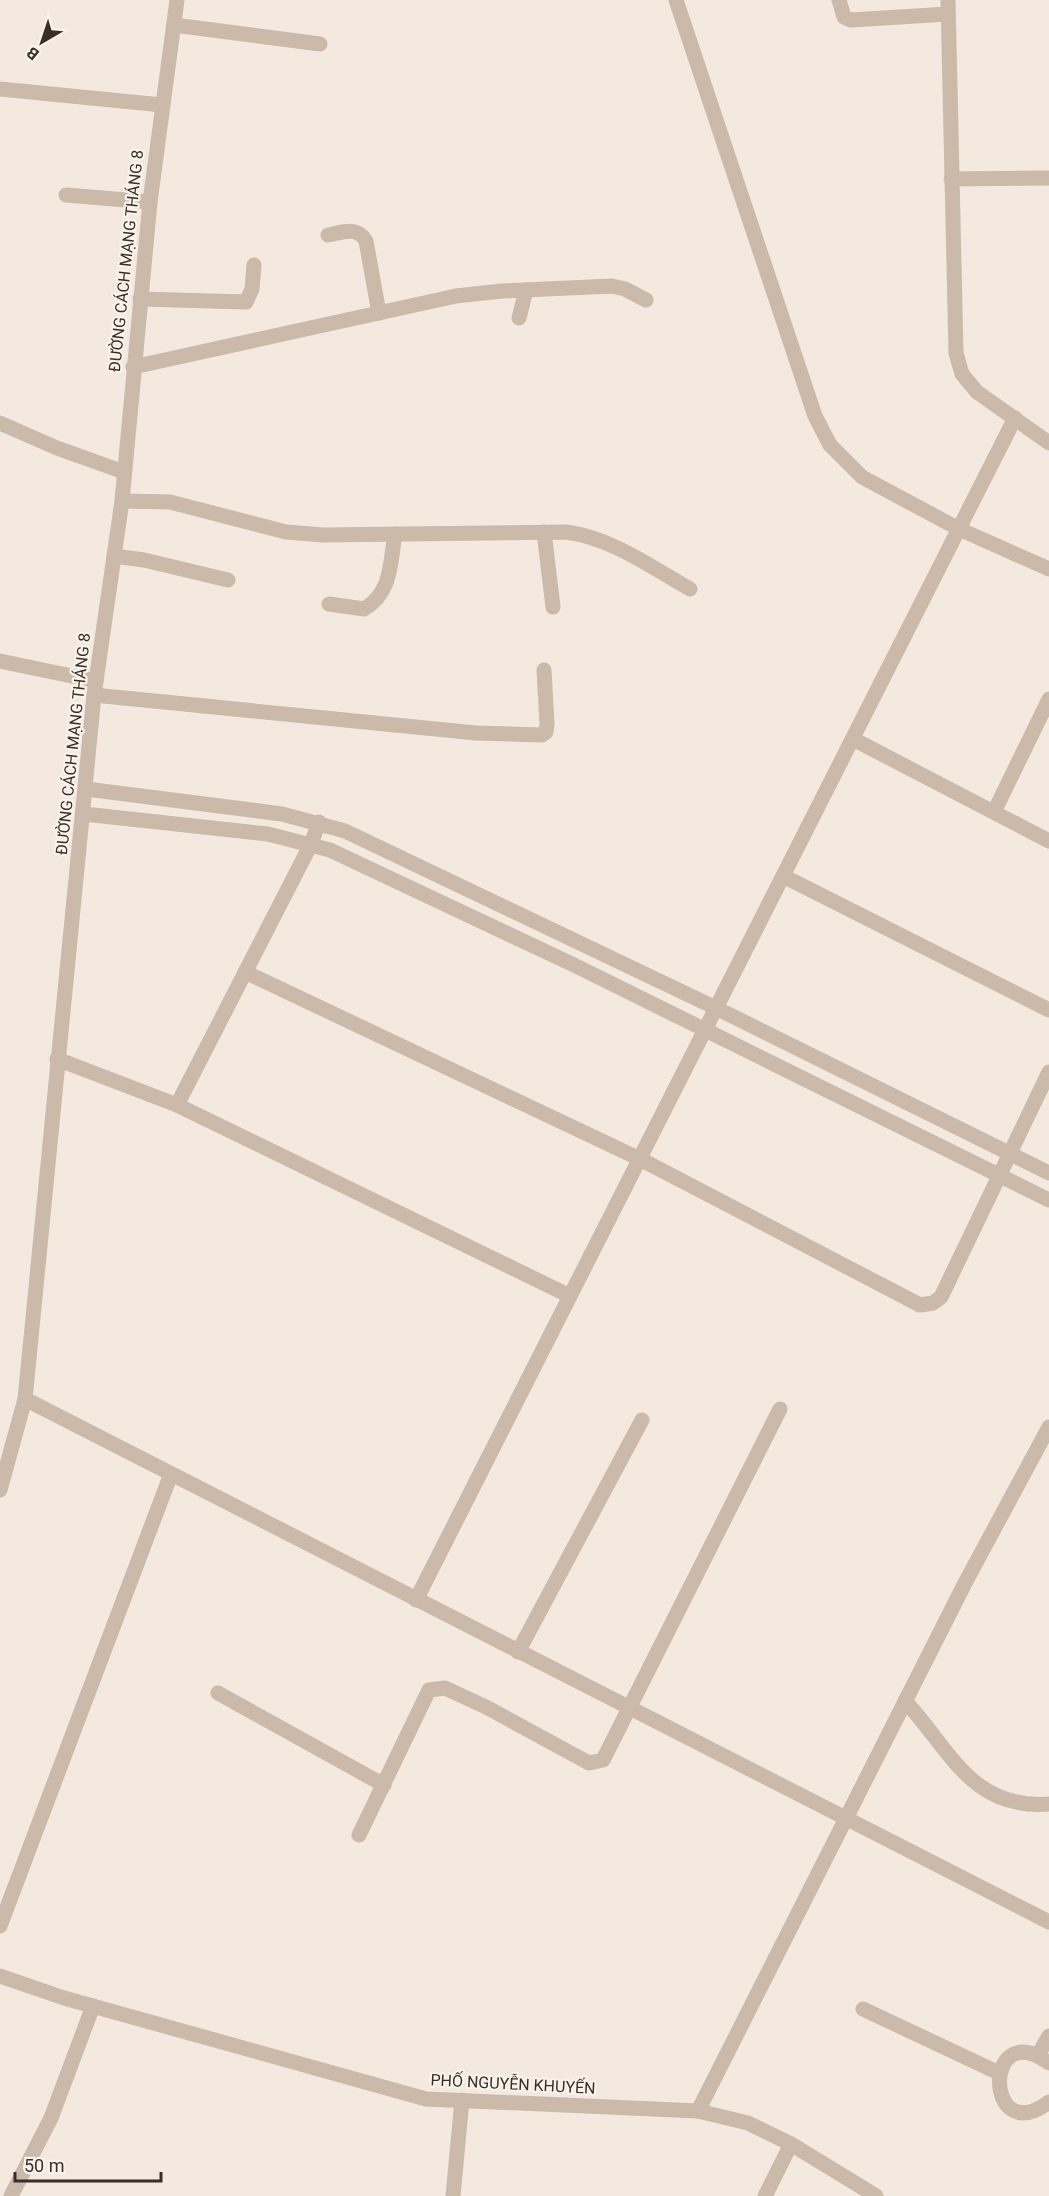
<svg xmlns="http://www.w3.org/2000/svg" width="1049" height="2196" viewBox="0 0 1049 2196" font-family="Roboto,sans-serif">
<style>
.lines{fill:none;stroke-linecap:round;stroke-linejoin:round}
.minor{stroke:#cbb9a9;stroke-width:15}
.labels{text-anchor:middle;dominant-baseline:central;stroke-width:4.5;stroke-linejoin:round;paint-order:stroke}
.street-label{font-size:16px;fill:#392e29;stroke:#faf3eb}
</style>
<rect width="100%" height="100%" fill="#f3e9de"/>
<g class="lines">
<g class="minor">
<path d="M676,0L815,416L830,445L862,477L959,529L1049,569"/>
<path d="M839,0L844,17L851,20L948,14"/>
<path d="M948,0L956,353L962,374L977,392L1049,443"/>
<path d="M174,25L320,44"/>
<path d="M0,89L162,105"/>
<path d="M951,179L1049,178"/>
<path d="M66,195L150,202"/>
<path d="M328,235C344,232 357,226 366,241L379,313"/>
<path d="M140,299L246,302L252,289L254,265"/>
<path d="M519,318L526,290"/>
<path d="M133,367L456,296L502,291L612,286L625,289L646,300"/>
<path d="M0,423L57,448L124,472"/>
<path d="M122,501L170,502L286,532L323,535L566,532C612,538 651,567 690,589"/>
<path d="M544,532L553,607"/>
<path d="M114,556L144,560L228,580"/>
<path d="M329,604L364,609C392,593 390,563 395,534"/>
<path d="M0,661L96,681"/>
<path d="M94,695L476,733L542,735L546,732L547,724L544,670"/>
<path d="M853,739L1049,841"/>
<path d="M86,789L282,814L345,831L716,1008L1049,1173"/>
<path d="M994,812L1049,699"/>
<path d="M84,814L268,834L330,850L574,965L1049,1200"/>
<path d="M783,876L1049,1010"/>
<path d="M245,972L640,1159L920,1305L933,1303L941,1297L1049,1072"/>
<path d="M57,1059L177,1105L570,1296"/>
<path d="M177,1105L311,844L319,822"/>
<path d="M25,1399L1049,1922"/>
<path d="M0,1490L25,1399L94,695L122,501L150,202L177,0"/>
<path d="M416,1600L1015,418"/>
<path d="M518,1652L642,1420"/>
<path d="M218,1693L384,1785"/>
<path d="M905,1701C950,1749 971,1810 1049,1804"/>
<path d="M359,1835L429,1690L445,1688L486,1707L589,1763L603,1760L780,1409"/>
<path d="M0,1926L171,1474"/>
<path d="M0,1976L64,1998L426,2099L698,2111L748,2123L791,2144L876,2196"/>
<path d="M863,2009L999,2073"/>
<path d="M1038,2055L1049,2036"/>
<path d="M1049,2063C982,2014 984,2151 1049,2102"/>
<path d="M698,2111L965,1583L1049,1427"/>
<path d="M11,2196L51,2118L93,2006"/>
<path d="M453,2196L462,2100"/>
<path d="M765,2196L791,2144"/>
</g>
</g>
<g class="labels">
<g class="street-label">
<text transform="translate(126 261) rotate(-84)">ĐƯỜNG CÁCH MẠNG THÁNG 8</text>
<text transform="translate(73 744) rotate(-84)">ĐƯỜNG CÁCH MẠNG THÁNG 8</text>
<text transform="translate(513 2084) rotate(3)">PHỐ NGUYỄN KHUYẾN</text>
</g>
</g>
<g transform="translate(42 42) rotate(219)" stroke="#faf3eb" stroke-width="4.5" paint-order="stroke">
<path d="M0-4.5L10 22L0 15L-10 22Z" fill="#392e29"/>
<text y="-9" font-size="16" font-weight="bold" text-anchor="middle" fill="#392e29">B</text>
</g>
<path d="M15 2172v9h146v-9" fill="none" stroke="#392e29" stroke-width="3"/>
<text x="24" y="2172" font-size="18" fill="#392e29" stroke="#faf3eb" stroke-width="4.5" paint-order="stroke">50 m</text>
</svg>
